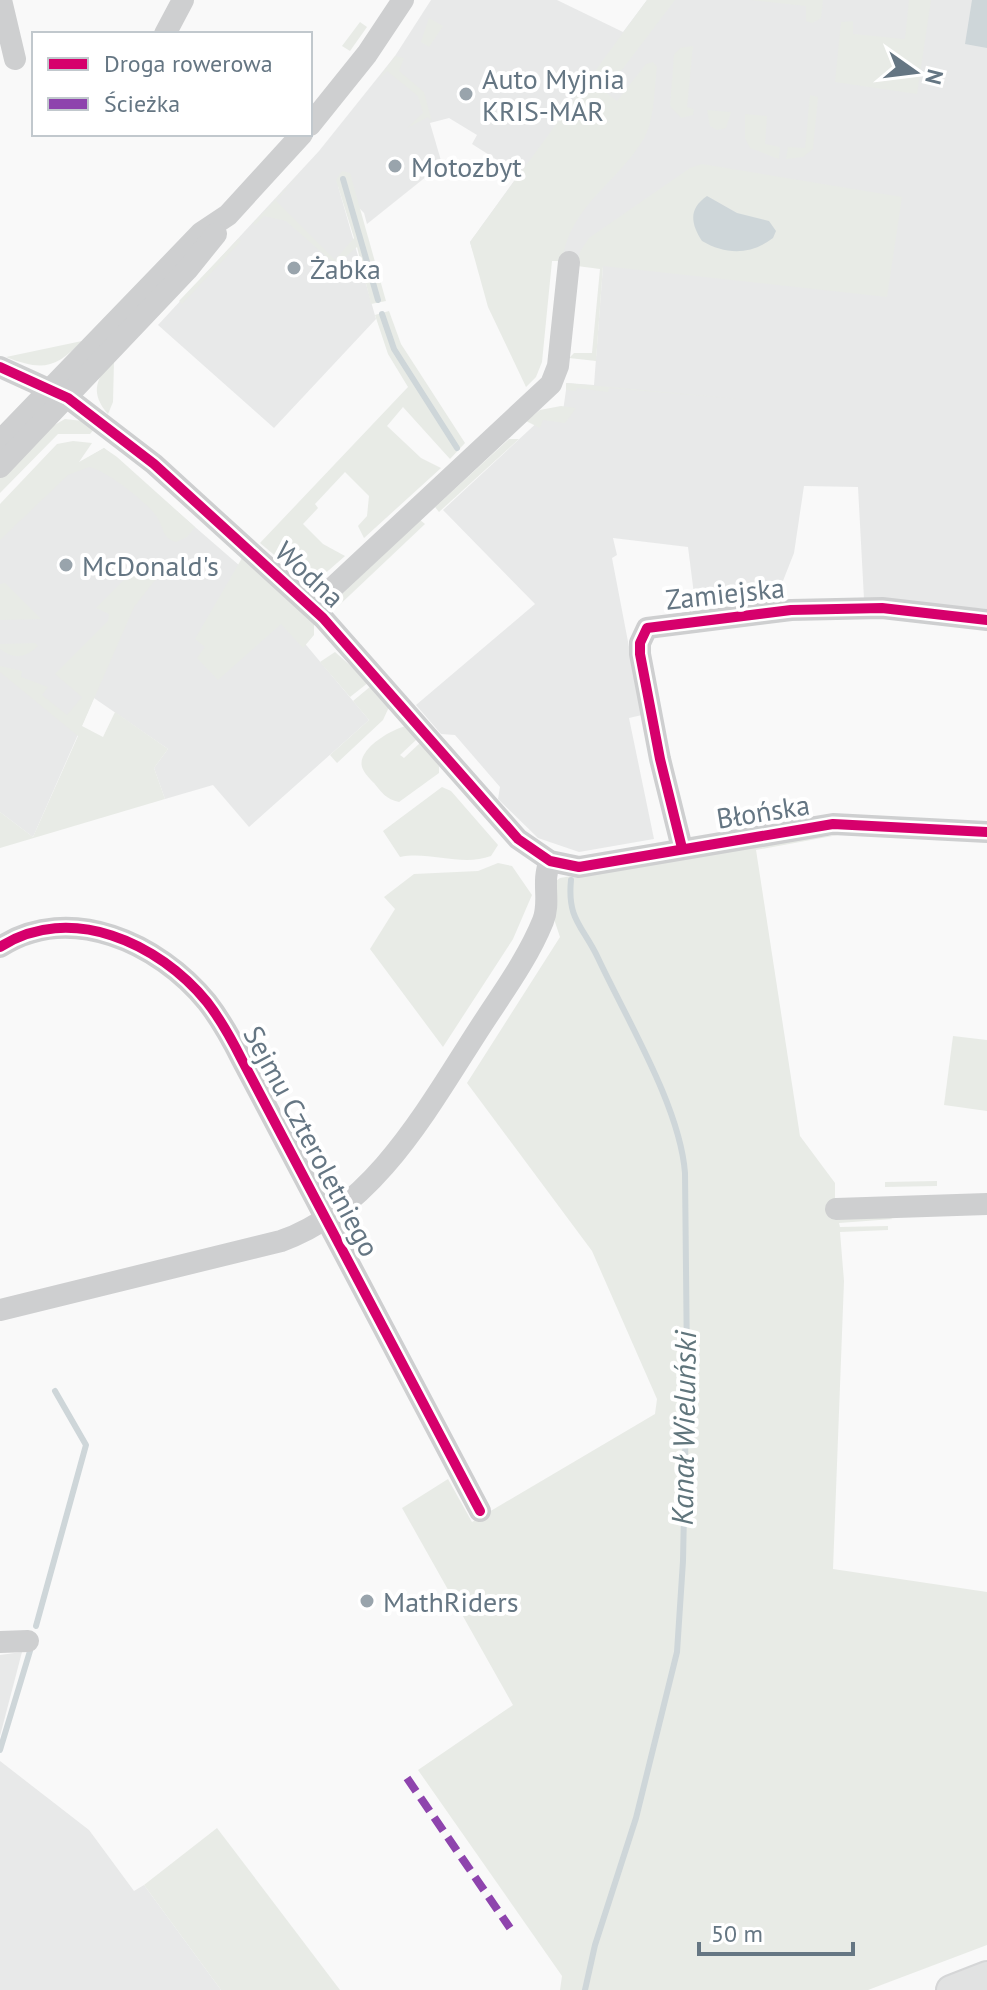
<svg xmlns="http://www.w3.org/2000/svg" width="987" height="1990" viewBox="0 0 987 1990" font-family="'PT Sans',sans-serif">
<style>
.built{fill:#e8e9e9}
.green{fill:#e8ebe6;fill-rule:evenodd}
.water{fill:#ced6d9}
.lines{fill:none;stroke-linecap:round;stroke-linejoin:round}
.stream{stroke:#ced6d9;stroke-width:6}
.major-casing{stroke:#d5d6d7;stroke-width:32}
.minor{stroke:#cecfd0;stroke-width:22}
.major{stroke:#e1e2e2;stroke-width:28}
.quiet{stroke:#8e44ad;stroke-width:8;stroke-dasharray:16 8;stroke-linecap:butt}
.cycleway-casing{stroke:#fff;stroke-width:15}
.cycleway{stroke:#d6006c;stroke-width:10}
.poi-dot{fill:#99a4ac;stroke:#fff;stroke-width:3}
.labels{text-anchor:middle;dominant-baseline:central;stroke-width:8;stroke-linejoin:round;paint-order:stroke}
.poi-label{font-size:28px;fill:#657683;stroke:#fff;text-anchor:start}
.street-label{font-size:28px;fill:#657683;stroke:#fff}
.water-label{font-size:30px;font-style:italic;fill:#60757c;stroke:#fff}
</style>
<rect width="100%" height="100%" fill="#f9f9f9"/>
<g class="built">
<path d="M431,0H557L623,32L647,0H987V609L864,599L858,487L804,486L794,553L777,596L751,597V604L696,610L688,547L613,538L617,555L612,558L642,715L629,718L654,839L579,852L538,838L498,799L500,787L455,735L441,734L416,705L535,604L443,510L542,418H562L567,383L594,385L603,266L473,252L470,242L519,174L472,144L477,135L449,118L430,123L442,164L367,224L364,213L338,186L376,319L274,428L158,325L319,151L395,56Z"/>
<path d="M104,448L240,566L369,720L249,827L213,785L165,799L154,768L168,749L94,698L33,837L0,812V528L67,470Z"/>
<path d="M22,1652L0,1736V1655Z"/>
<path d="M0,1761L89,1830L134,1891L144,1885L221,1990H0Z"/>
</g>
<g class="green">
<path d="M647,0H675L605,92L617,101L646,64L653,62L657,67C654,89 655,121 643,140C615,185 570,206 562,261H552L542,362L536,377L526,387L488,307L470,242Z"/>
<path d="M751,0H823L821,18L812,23L806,21V6Z"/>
<path d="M909,0H931L917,94L835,82L841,22L853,21V34L905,39Z"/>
<path d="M429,18L443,26L429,47L421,42Z"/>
<path d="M360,22L367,27L350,51L342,46Z"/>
<path d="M693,46L687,107L694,109L693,115L681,118L670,106L674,55L680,48Z"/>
<path d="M395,56L404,58L399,71L424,92L432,122L428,117L407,128L423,113L418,96L387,71L377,81Z"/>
<path d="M810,95L818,97L813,149L803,157L786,159L788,147L805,148Z"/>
<path d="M707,110L731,112L726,128L717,130L710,126Z"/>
<path d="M745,114L767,116L765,144L780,147L779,159L750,148L745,138Z"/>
<path d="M702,164L902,197L887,297L603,266L596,361L569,358L574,353H592L600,269L577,266L580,252L589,238L690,168ZM707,196L737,213L767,242L745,250Z"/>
<path d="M342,171L350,173L386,301L371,304L357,247L336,265L286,221L264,216L255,225L253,223L302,172L276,201L335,260L354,238L336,180Z"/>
<path d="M238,239L241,241L182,304L179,301Z"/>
<path d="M389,311L401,344L465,443L450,459L403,407L387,426L421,458L441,468L364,538L358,526L367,516L369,496L345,472L315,504L318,508L303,524L323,544L345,556L321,577L298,575L260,543L408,387L388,354L375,315Z"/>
<path d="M82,341C55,369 42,371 6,357Z"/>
<path d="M114,361L113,402L108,414C90,394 95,377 114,361Z"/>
<path d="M566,383L751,400L609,388L608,392L577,388L576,391L566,390Z"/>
<path d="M561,406L576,408L565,423L543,420L540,428L526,421L540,410Z"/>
<path d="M65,419L83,421L95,428L90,434H58L0,493V478L44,431Z"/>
<path d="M509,439H519L439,512L435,507Z"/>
<path d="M73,441L92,443L79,462L104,448L117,457L195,527L187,537L176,542C162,538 164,528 157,517C148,503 106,470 89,467L68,475L0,540V504L57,444Z"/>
<path d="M420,520L425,524L333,611L339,597Z"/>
<path d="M152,558L170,561L134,607L82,726L103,737L115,712L168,749L154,768L165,799L0,848V812L33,837L78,736L0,672V666L22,671L21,677L48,687L42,695L67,715L82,697L55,674L108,621L109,614L96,608L141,563Z"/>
<path d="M242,558L314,624V635L303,648L281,624L218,680L197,658L205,647L195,639Z"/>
<path d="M5,583L41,619L0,620V584Z"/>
<path d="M35,643L38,646C25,658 15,660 0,649V644Z"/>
<path d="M335,652L369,682L350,697L320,662Z"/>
<path d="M371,686L389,707L383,720L337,763L330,755L369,720L353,701Z"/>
<path d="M406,726L417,739L400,755L404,758L420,743L439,766V773L399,802C386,799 382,793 374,783C370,779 364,773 362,767C357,749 392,729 406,726Z"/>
<path d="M442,787L451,791L498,845L491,856C462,867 430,851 400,857L383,831Z"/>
<path d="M838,835L756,850L800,1136L835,1183V1199L893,1219L839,1223L840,1227L888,1226V1230L840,1232L844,1281L833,1569L987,1592V1945L868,1990H560L562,1976L418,1770L513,1705L402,1508L448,1479L472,1522L655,1414L657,1399L592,1251L467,1083L560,937L554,919L556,881L560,878L773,842Z"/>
<path d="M498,863L512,866L532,895L513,939L443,1047L370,949L395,909L384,897L414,874L478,871Z"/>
<path d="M953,1036L987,1040V1111L944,1105Z"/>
<path d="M937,1181V1186L885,1187V1182Z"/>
<path d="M217,1828L340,1990H221L144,1885Z"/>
</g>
<g class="water">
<path d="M972,0H987V48L965,44Z"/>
<path d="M707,196L737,213L769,221L776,231L773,238C751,255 726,255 702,241C691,224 688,209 707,196Z"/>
</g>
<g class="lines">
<g class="stream">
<path d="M343,179L378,300"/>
<path d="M382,314L394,349L457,448"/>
<path d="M571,880C567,920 583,926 598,958C627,1020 680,1107 685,1173L687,1365L683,1561L677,1652L636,1818L595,1945L585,1990"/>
<path d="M36,1626L86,1445L55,1391"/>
<path d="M0,1750L30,1651"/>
</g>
<g class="major-casing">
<path id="major" d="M951,1990L987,1976"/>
</g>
<g class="minor">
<path d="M1,0L15,59"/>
<path d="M165,34L183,0"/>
<path d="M310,125L367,54L403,0"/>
<path d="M0,367L68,398L154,464L323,618L518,839L550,861L579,867L833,824L987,832"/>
<path d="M0,441L201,233L228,215L302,134"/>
<path d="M0,467L187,270L216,234"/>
<path d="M312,607L551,384L558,366L569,262"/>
<path d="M682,848L660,759L640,654V643L647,628L791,610L882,608L987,620"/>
<path d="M0,947C70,902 159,943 207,1002C221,1020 232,1040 242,1060L480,1511"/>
<path d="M836,1209L987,1204"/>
<path d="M0,1310L281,1241C375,1208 429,1106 481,1026C503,992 528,958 543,921C551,902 541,882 550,861"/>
<path d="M0,1642L28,1641"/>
</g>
<use href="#major" class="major"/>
<path class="quiet" d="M407,1778L510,1928"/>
<g class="cycleway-casing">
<g id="cycleway">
<path d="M0,367L68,398L154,464L323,618L518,839L550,861L579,867L833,824L987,832"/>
<path d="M682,848L660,759L640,654V643L647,628L791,610L882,608L987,620"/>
<path d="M0,947C70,902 159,943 207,1002C221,1020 232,1040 242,1060L480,1511"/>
</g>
</g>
<use href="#cycleway" class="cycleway"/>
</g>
<g class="poi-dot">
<circle cx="466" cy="94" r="8"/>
<circle cx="395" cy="166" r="8"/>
<circle cx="294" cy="268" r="8"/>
<circle cx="66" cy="565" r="8"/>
<circle cx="367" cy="1601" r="8"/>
</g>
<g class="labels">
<g class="poi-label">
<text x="482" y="78">Auto Myjnia<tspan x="482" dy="32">KRIS-MAR</tspan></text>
<text x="411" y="166">Motozbyt</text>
<text x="310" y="268">Żabka</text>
<text x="82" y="565">McDonald's</text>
<text x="383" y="1601">MathRiders</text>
</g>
<g class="street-label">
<text transform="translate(310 574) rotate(43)">Wodna</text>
<text transform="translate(725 593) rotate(-6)">Zamiejska</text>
<text transform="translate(763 811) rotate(-9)">Błońska</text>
<text transform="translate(312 1141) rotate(62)">Sejmu Czteroletniego</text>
</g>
<g class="water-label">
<text transform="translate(683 1428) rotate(-89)">Kanał Wieluński</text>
</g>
</g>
<rect x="32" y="32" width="280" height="104" fill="#ffffff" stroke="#c1c8cd" stroke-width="2"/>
<rect x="48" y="58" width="40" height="12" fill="#d6006c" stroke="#c1c8cd" stroke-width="2"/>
<text x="104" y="72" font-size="24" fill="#657683">Droga rowerowa</text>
<rect x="48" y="98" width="40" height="12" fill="#8e44ad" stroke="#c1c8cd" stroke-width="2"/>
<text x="104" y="112" font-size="24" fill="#657683">Ścieżka</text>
<g transform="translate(915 72) rotate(104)" stroke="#ffffff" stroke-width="6" paint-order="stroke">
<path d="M0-6L14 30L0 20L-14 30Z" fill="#657683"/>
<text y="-12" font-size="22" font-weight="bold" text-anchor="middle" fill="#657683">N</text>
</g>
<path d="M699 1942v12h154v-12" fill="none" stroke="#657683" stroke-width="4"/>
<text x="711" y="1942" font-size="24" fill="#657683" stroke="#ffffff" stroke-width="6" paint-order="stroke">50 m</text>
</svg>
